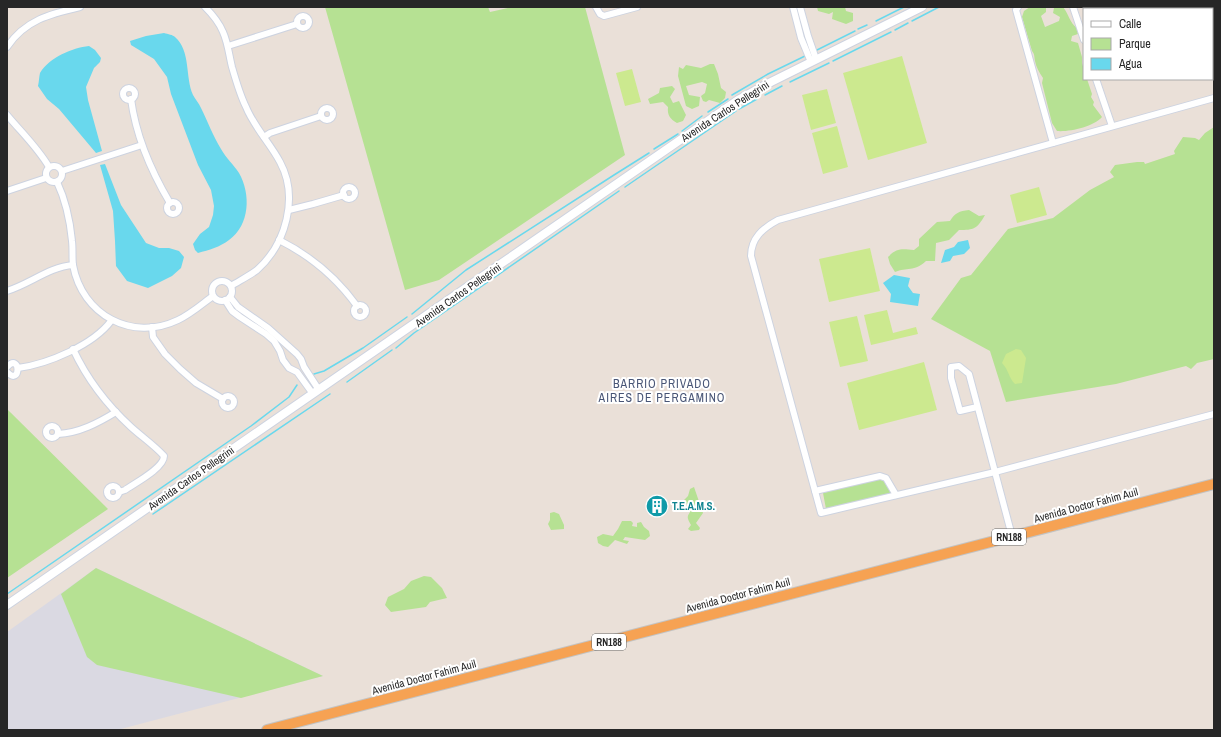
<svg xmlns="http://www.w3.org/2000/svg" width="1221" height="737" viewBox="0 0 1221 737" font-family="'Archivo Narrow',sans-serif">
<style>
.industrial{fill:#dad9e2}
.green{fill:#b6e193}
.pitch{fill:#cce98f}
.water{fill:#69d8ed}
.lines{fill:none;stroke-linecap:round;stroke-linejoin:round}
.stream{stroke:#69d8ed;stroke-width:1.5}
.minor-casing{stroke:#cdd3e0;stroke-width:8}
.secondary-casing{stroke:#cdd3e0;stroke-width:10}
.trunk-casing{stroke:#c3c3c3;stroke-width:12}
.minor{stroke:#fff;stroke-width:6}
.secondary{stroke:#fff;stroke-width:8}
.trunk{stroke:#f6a253;stroke-width:10}
.labels{text-anchor:middle;dominant-baseline:central;stroke-width:4;stroke-linejoin:round;paint-order:stroke}
.shield{fill:#fff;stroke:#686868;stroke-width:1}
.shield-label{font-size:10px;font-weight:bold;fill:#272727}
.street-label{font-size:11px;fill:#272727;stroke:#fff}
.culture-label{font-size:11px;font-weight:bold;fill:#0d838f;stroke:#fff;text-anchor:start}
.neighbourhood-label{font-size:12px;letter-spacing:1px;fill:#485576;stroke:#fff}
</style>
<rect width="100%" height="100%" fill="#eae0d8"/>
<path class="industrial" d="M96,568L323,676L117,730H7V632Z"/>
<g class="green">
<path d="M325,7H488L490,12L512,7H585L625,155L439,280L405,290Z"/>
<path d="M817,7H845L846,11L853,13V21L846,24L832,19L833,12L829,14L818,11Z"/>
<path d="M1030,7H1046V12L1041,16L1045,27L1059,21L1060,17L1053,13L1054,8L1063,7C1069,14 1069,22 1077,28L1078,34L1072,36L1071,41L1078,43L1082,57V63L1084,70V79H1087L1092,94L1091,97L1094,102L1093,105L1102,117C1093,127 1070,132 1057,131L1052,123L1042,83L1043,78C1039,72 1036,67 1035,61C1034,56 1035,55 1032,51L1022,17L1024,11Z"/>
<path d="M710,64H714L718,74L721,88L726,92L725,98L720,103L709,100L706,102L703,101L701,96L705,93L707,84L702,82L686,86L689,95L700,97L699,106L692,109L686,106L678,76L679,67L683,69L686,65L701,68Z"/>
<path d="M672,86L675,89L670,97L673,103L679,101L686,115L683,121L677,123C670,119 667,115 668,107L663,102L650,104L648,99L659,93L660,88Z"/>
<path d="M1214,127V359L1197,363L1191,369L1186,366L1116,384L1006,402L990,351L931,319L961,278L971,275L1008,229L1053,218L1090,190L1114,177L1110,172L1115,165L1137,162H1144L1145,164L1175,154L1174,151L1183,137L1195,138L1199,140L1205,133Z"/>
<path d="M969,210L979,216L985,215C977,229 974,230 959,230L949,240L936,243L935,261H926C914,272 907,267 895,272L890,264L888,257C897,248 901,249 914,250L919,246V239L937,222L950,221C955,213 959,211 969,210Z"/>
<path d="M7,409L108,509L7,578Z"/>
<path d="M879,478L883,480L891,493L826,509L823,493Z"/>
<path d="M694,487L703,513L696,523L700,528L699,530L691,531L688,529L691,525C688,519 686,518 690,512L689,505L682,502L688,496L690,489Z"/>
<path d="M554,512L559,514L564,525V529L551,530L548,524L550,520V513Z"/>
<path d="M622,521H631L633,523L632,526L637,527V523L641,522L644,527L649,531L650,536L645,540L625,537L623,540L629,541L627,544L615,540L608,547L603,546L598,543L597,537L603,534L613,536L618,529Z"/>
<path d="M96,568L323,676L241,698L97,665L87,657L61,594Z"/>
<path d="M424,576L431,577L442,588L447,598L430,602L426,607L391,612L385,605L388,597L404,589L411,581Z"/>
</g>
<g class="pitch">
<path d="M1162,7H1212L1214,13V66L1212,67V9H1162Z"/>
<path d="M902,56L927,143L868,160L843,73Z"/>
<path d="M632,69L641,102L625,106L616,73Z"/>
<path d="M827,89L836,123L811,130L802,95Z"/>
<path d="M837,126L848,167L823,174L812,133Z"/>
<path d="M1039,187L1047,215L1017,223L1010,195Z"/>
<path d="M870,248L880,291L829,302L819,259Z"/>
<path d="M887,310L893,333L916,327L918,334L871,345L864,315Z"/>
<path d="M857,316L868,361L840,367L829,322Z"/>
<path d="M1016,349L1021,350L1026,358L1022,383L1015,384C1008,377 1009,370 1002,363L1006,354Z"/>
<path d="M924,362L937,410L859,430L847,383Z"/>
</g>
<g class="water">
<path d="M164,33C168,34 173,35 175,37C191,51 185,77 193,95C195,99 199,103 201,108C208,122 213,136 221,149C226,158 234,165 239,173C251,194 250,225 229,240C220,247 209,250 198,253L195,250L193,244L200,234L209,227L213,215L214,206L211,190L198,165L171,94L167,77L154,59L131,45L130,41L146,36Z"/>
<path d="M89,46L95,50L101,58L100,62L94,68L86,87L88,100L102,151L96,153L59,109L47,99L38,86C39,82 39,77 40,73C50,57 72,48 89,46Z"/>
<path d="M105,164L121,205L146,243L159,248H169L179,251L184,257L181,268L172,276L148,288L127,281L116,266L115,241L113,211L100,165Z"/>
<path d="M968,240L970,248L964,254L953,256L950,261L941,263L945,250L954,247L958,242Z"/>
<path d="M894,275L910,278L908,286L913,293L920,294L918,306L890,302L891,294L883,283Z"/>
</g>
<g class="lines">
<g class="stream">
<path d="M876,21L904,7"/>
<path d="M912,21L939,7"/>
<path d="M858,29L867,25"/>
<path d="M895,30L908,23"/>
<path d="M817,50L855,31"/>
<path d="M833,61L891,32"/>
<path d="M790,82L829,63"/>
<path d="M732,95L768,74L805,56"/>
<path d="M765,95L782,86"/>
<path d="M739,109L757,99"/>
<path d="M708,112L728,99"/>
<path d="M682,131L702,116"/>
<path d="M654,149L678,134"/>
<path d="M625,187L736,111"/>
<path d="M412,314L466,270L614,175L649,153"/>
<path d="M396,348L414,333L619,191"/>
<path d="M314,374L324,371L363,348L407,317"/>
<path d="M347,382L392,350"/>
<path d="M153,514L330,394"/>
<path d="M7,594L251,426L289,397L297,385"/>
</g>
<g class="minor-casing">
<g id="minor">
<path d="M205,7C212,14 219,22 223,32C228,43 229,55 232,67C236,81 240,95 246,107C254,127 270,143 280,162C299,197 286,244 257,270C249,276 239,281 231,286"/>
<path d="M596,7L600,14L604,16L637,7"/>
<path d="M793,7L801,38L811,62"/>
<path d="M800,7L808,36L816,59"/>
<path d="M1018,7L1016,10L1053,143"/>
<path d="M1073,7L1084,40"/>
<circle cx="303" cy="22" r="6"/>
<path d="M228,46L297,24"/>
<path d="M7,47C25,20 50,14 80,7"/>
<path d="M1096,79L1112,126"/>
<circle cx="129" cy="94" r="6"/>
<path d="M1214,98L778,220C763,228 751,238 751,256L821,513L995,472L1214,414"/>
<path d="M131,99C136,137 151,171 170,203"/>
<circle cx="327" cy="114" r="6"/>
<path d="M7,115C22,133 38,148 49,167"/>
<path d="M264,137L270,133L321,116"/>
<circle cx="54" cy="174" r="8"/>
<path d="M62,171L142,145"/>
<path d="M57,182C66,201 70,220 72,241C73,249 72,258 73,265C82,315 132,342 178,320C191,314 202,304 213,296"/>
<circle cx="349" cy="193" r="6"/>
<path d="M7,191L46,178"/>
<circle cx="173" cy="208" r="6"/>
<path d="M289,210L313,204L344,195"/>
<path d="M279,240C311,256 336,277 357,306"/>
<circle cx="222" cy="291" r="10"/>
<path d="M7,291C30,284 49,267 73,265"/>
<path d="M230,297L238,307L268,328L297,354L301,359L304,367L319,390"/>
<path d="M225,300L232,311L240,317L266,334L274,341L280,351L283,360L289,368L297,372L313,394"/>
<circle cx="360" cy="311" r="6"/>
<path d="M152,327L153,337L165,354L180,369L196,383L223,399"/>
<path d="M73,349C87,379 107,405 131,427C142,437 154,445 164,456C164,468 135,483 125,490L119,492"/>
<path d="M7,367C21,352 21,387 7,372"/>
<path d="M18,368C48,364 93,345 111,321"/>
<circle cx="228" cy="402" r="6"/>
<path d="M977,407L960,411L951,378V367L959,366L969,374L1012,536"/>
<circle cx="52" cy="432" r="6"/>
<path d="M58,434C79,433 98,423 116,412"/>
<circle cx="113" cy="492" r="6"/>
<path d="M815,491L880,476L886,478L896,495"/>
</g>
</g>
<g class="secondary-casing">
<path id="secondary" d="M7,605L738,100L771,82L922,7"/>
</g>
<g class="trunk-casing">
<path id="trunk" d="M267,730L1214,484"/>
</g>
<use href="#minor" class="minor"/>
<use href="#secondary" class="secondary"/>
<use href="#trunk" class="trunk"/>
</g>
<defs>
<g id="building-disc" transform="scale(1.15)"><circle r="9.5" fill="#0f9aa8" stroke="#fff"/><path d="M-4-6H4V6H1V3H-1V6H-4ZM-2.5-4.3h1.7v1.8h-1.7ZM.8-4.3h1.7v1.8H.8ZM-2.5-1h1.7V.8h-1.7ZM.8-1h1.7V.8H.8Z" fill="#fff"/></g>
</defs>
<g fill-rule="evenodd">
<use href="#building-disc" x="657" y="506"/>
</g>
<g class="labels">
<g class="shield">
<rect x="992" y="529" width="34" height="16" rx="3"/>
<rect x="592" y="634" width="34" height="16" rx="3"/>
</g>
<g class="shield-label">
<text x="1009" y="537">RN188</text>
<text x="609" y="642">RN188</text>
</g>
<g class="street-label">
<text transform="translate(725 111) rotate(-33)">Avenida Carlos Pellegrini</text>
<text transform="translate(458 295) rotate(-35)">Avenida Carlos Pellegrini</text>
<text transform="translate(191 478) rotate(-35)">Avenida Carlos Pellegrini</text>
<text transform="translate(1086 505) rotate(-15)">Avenida Doctor Fahim Auil</text>
<text transform="translate(738 595) rotate(-15)">Avenida Doctor Fahim Auil</text>
<text transform="translate(424 677) rotate(-15)">Avenida Doctor Fahim Auil</text>
</g>
<g class="culture-label">
<text x="672" y="506">T.E.A.M.S.</text>
</g>
<g class="neighbourhood-label">
<text x="662" y="384">BARRIO PRIVADO<tspan x="662" dy="14">AIRES DE PERGAMINO</tspan></text>
</g>
</g>
<rect width="1221" height="737" fill="none" stroke="#272727" stroke-width="16"/>
<rect x="1083" y="8" width="130" height="72" fill="#ffffff" stroke="#a9a9a9"/>
<rect x="1091" y="21" width="20" height="6" fill="#ffffff" stroke="#a9a9a9"/>
<text x="1119" y="28" font-size="12" fill="#272727">Calle</text>
<rect x="1091" y="38" width="20" height="12" fill="#b6e193" stroke="#a9a9a9"/>
<text x="1119" y="48" font-size="12" fill="#272727">Parque</text>
<rect x="1091" y="58" width="20" height="12" fill="#69d8ed" stroke="#a9a9a9"/>
<text x="1119" y="68" font-size="12" fill="#272727">Agua</text>
</svg>
